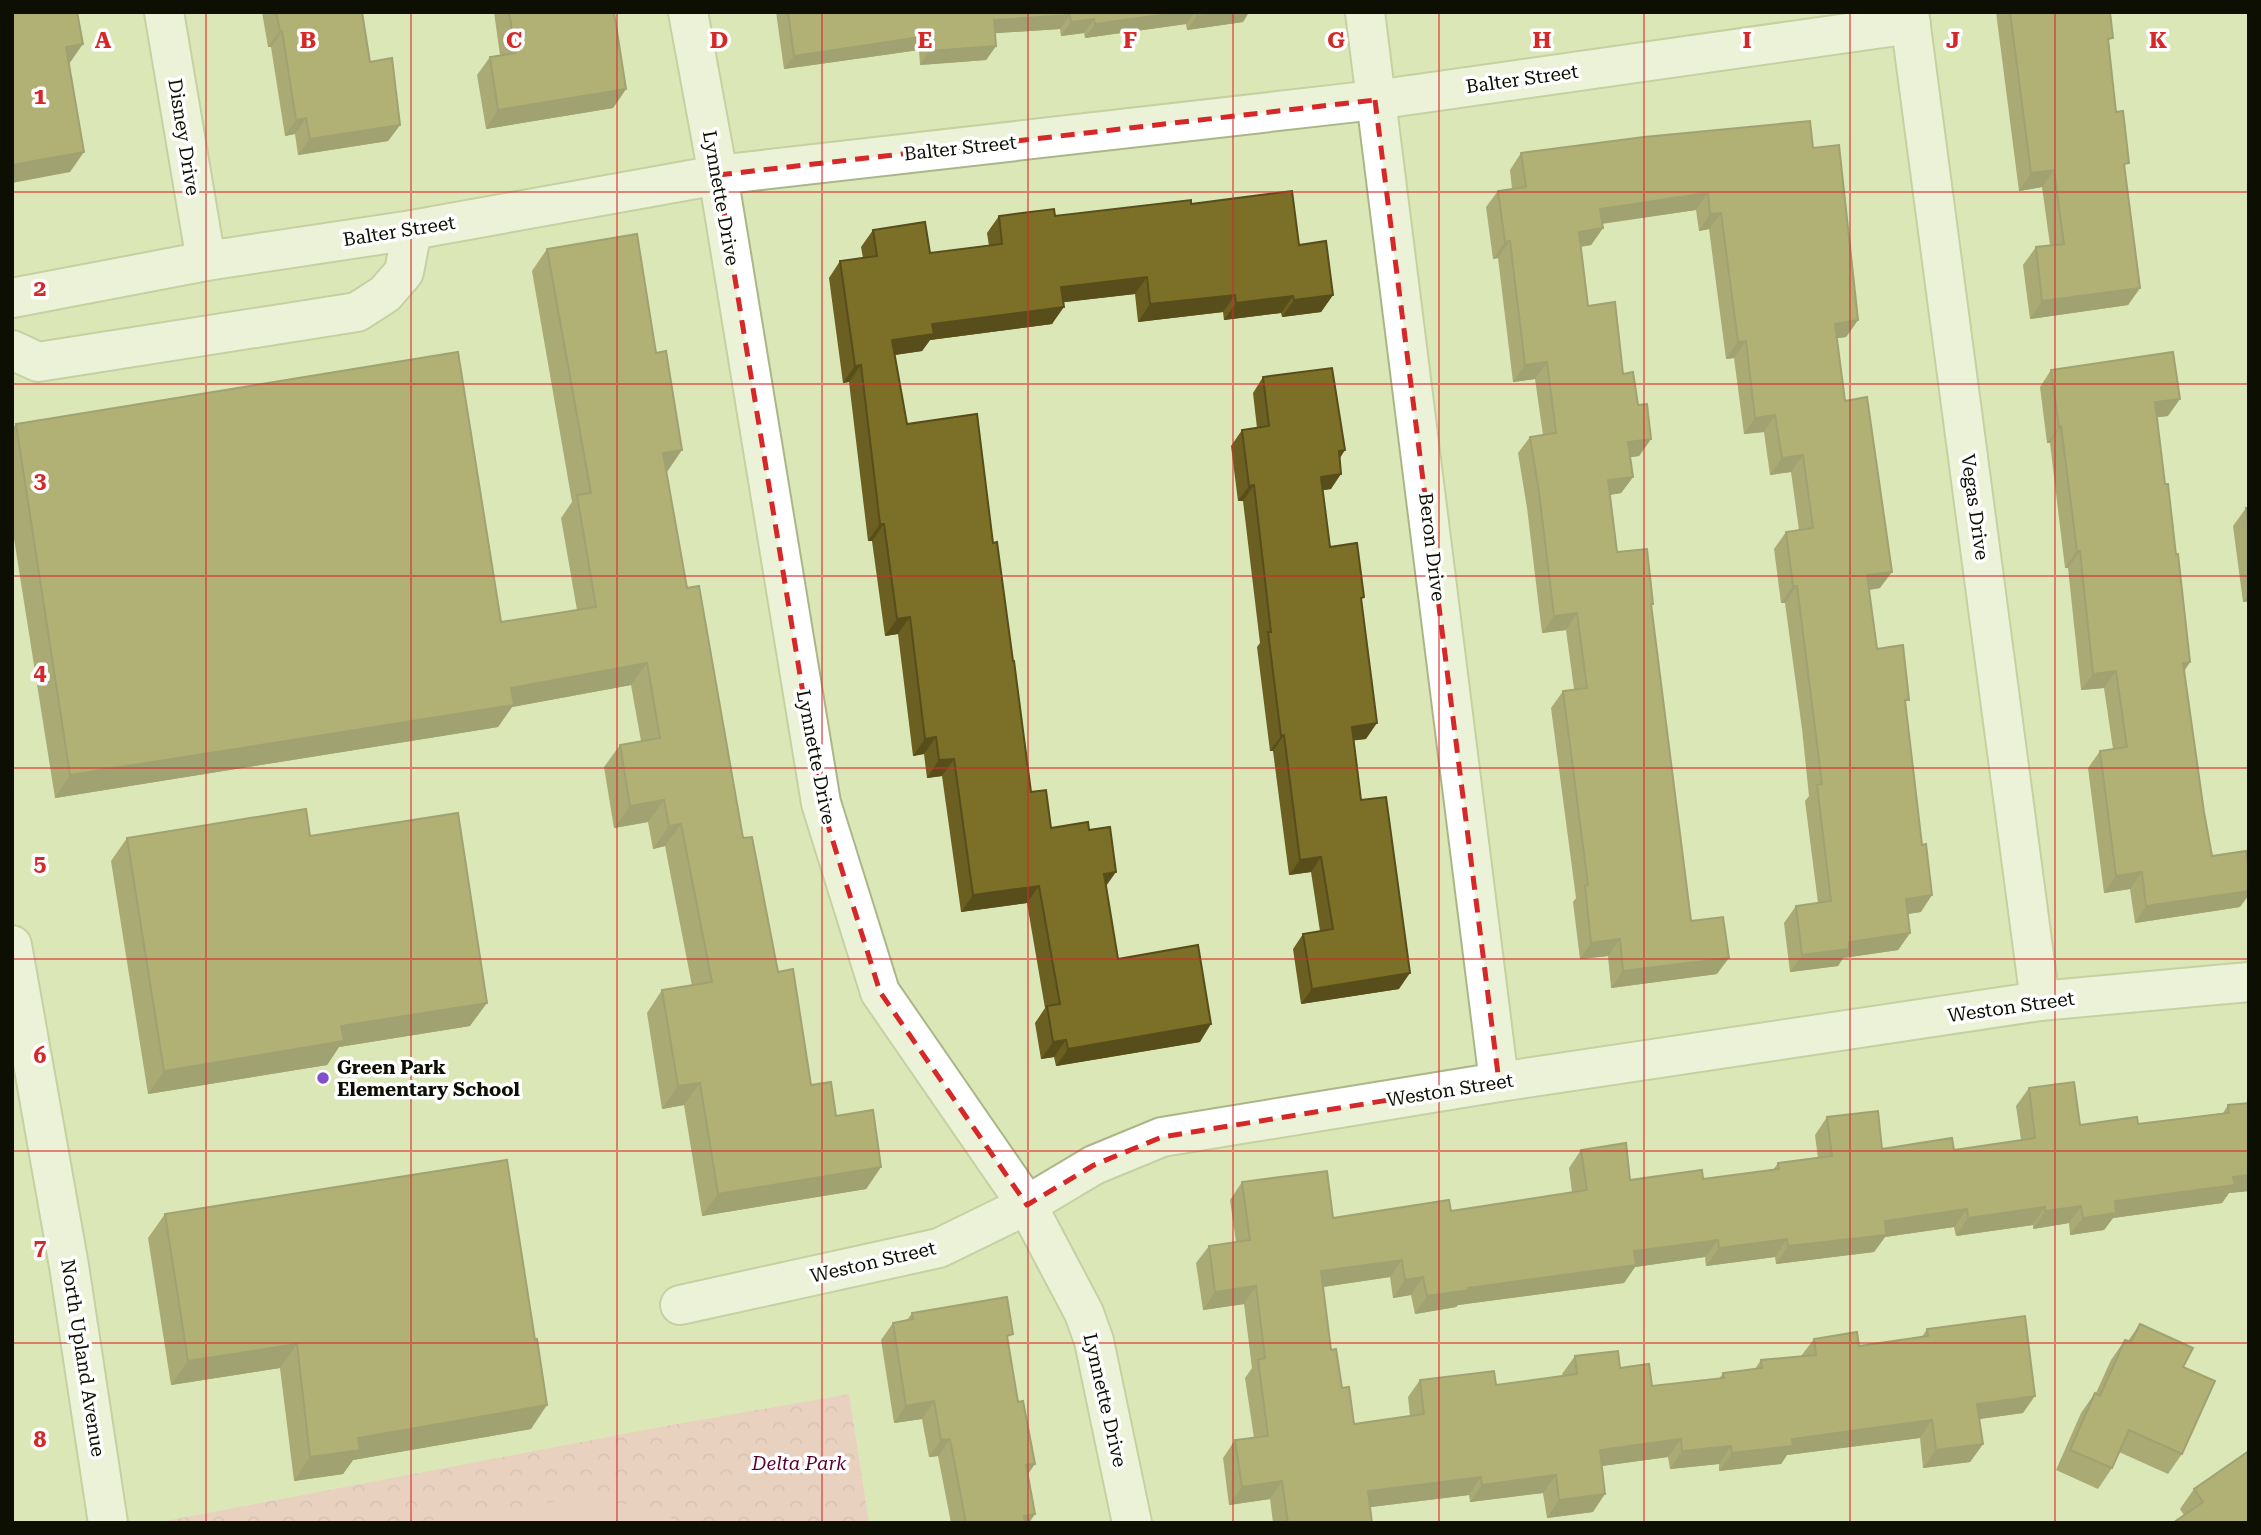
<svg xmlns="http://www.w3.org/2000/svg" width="2261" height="1535" viewBox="0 0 2261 1535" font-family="'Roboto Serif',serif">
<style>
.park{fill:url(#park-crowns)}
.pitch{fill:#f9b6cb}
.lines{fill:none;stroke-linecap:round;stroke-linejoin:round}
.minor-casing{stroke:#abb688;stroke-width:42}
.minor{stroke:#fff;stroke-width:38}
.wall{fill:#6b5f22}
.shaded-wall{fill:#574e1b}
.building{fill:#7c6f27;stroke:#574e1b;stroke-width:2}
.marked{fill:none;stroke:#d62828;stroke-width:5;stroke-dasharray:14 9;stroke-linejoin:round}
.grid{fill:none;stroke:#d62828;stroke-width:2;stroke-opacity:0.55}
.poi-dot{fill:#8151c9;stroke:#fff;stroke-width:2.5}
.labels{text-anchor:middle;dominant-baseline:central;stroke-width:7;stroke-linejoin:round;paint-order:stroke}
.street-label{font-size:19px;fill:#0c0f02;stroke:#fff}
.poi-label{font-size:19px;font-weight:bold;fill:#0c0f02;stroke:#fff;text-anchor:start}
.park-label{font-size:19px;font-style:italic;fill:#59012d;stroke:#fff}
.grid-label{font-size:23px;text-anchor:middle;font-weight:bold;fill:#d62828;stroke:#fff;stroke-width:7;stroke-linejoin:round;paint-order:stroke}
</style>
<defs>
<pattern id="park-crowns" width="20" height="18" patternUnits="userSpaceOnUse" patternTransform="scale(1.75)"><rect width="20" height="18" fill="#f9b6cb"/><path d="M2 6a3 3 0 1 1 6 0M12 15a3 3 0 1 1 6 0" fill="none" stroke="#d49bad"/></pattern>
</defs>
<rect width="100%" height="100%" fill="#dce7b8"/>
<path class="park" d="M849,1394L869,1523H155L671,1425Z"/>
<path class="pitch" d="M581,1498L657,1509L679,1523H411Z"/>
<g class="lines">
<g class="minor-casing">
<g id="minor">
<path d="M164,12L206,261"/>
<path d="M688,12L718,175L821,803L880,992L1027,1205L1084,1313L1094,1341L1132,1523"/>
<path d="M1365,12L1499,1082"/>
<path d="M1909,12L2040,1001"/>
<path d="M12,298L206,261L412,230L718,175L1375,100L1911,24"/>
<path d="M12,350L38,362L357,312L385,294L404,272L412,230"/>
<path d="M12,945L69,1266L108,1523"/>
<path d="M680,1305L939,1248L1027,1205L1094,1165L1162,1137L1499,1082L2040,1001L2249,982"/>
</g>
</g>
<use href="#minor" class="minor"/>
</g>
<g class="wall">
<path d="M262,12H362L370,62L400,125L388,141L298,155L295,134L285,136L271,47H268Z"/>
<path d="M494,12H614L626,89L613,108L486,129L477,75L490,57L500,55Z"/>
<path d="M776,12H1249L1243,22L1187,30L1186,24L1085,38L1084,33L1061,36L1060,29L995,33L996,46L986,60L920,65L919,50L784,69Z"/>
<path d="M1996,12H2110L2109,44L2116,112L2140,288L2128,305L2030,319L2023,265L2036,247L2050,245L2042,187L2019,191Z"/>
<path d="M1813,148L1858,320L1846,337L1837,338L1845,401L1880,588L1869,590L1877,649L1906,704L1921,912L1908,914L1910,933L1898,950L1843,958L1838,966L1790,972L1784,923L1796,906L1818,903L1805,801L1809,796L1802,729L1785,603H1781L1774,549L1786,532L1799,530L1791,472L1770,475L1764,432L1744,434L1734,358L1726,359L1709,229L1699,231L1696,210L1602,224L1603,228L1591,245L1581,247L1588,306L1638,405L1651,439L1639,456L1630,457L1633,477L1621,493L1610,495L1617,552L1651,607L1691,921L1717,974L1611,988L1608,956L1580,959L1573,902L1576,898L1551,708L1563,691L1574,689L1566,630L1542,633L1527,508L1518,453L1530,437L1543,435L1535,379L1513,382L1498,258L1493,259L1486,207L1498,191L1512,189L1510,170L1521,153Z"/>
<path d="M1191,204L1299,245L1333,295L1321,312L1282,317L1281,313L1224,320L1223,312L1138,322L1135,294L1063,302L1052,324L930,340L922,351L895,355L907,424L993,543L1031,792L1051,828L1089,830L1106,886L1118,959L1200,1042L1056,1066L1054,1057L1041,1059L1035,1023L1045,1008L1027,903L961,912L942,776L927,778L924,754L913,756L898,634L885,636L872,541H868L849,382L843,383L829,278L840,261L863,258L861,247L873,230L930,253L989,246L987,233L999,216H1055Z"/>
<path d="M547,249L666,472L687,588L743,838L778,972L811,1085L836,1116L881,1167L866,1189L702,1216L684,1105L662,1109L647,1013L662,990L692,986L665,846L653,849L648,822L614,828L604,767L620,745L641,741L631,685L512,707L498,727L55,798L12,526V429L16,424L501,622L577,610L561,518L572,502L532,271Z"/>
<path d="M2051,370L2168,416L2156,417L2165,484L2176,555L2190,662L2184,671L2204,812L2212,856L2240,907L2135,923L2130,889L2104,893L2088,768L2100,751L2113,749L2104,688L2081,690L2068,568H2065L2050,443H2047L2040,387Z"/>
<path d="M1263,377L1340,459L1331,489L1323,490L1330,547L1361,601L1366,739L1354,740L1361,800L1399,989L1301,1004L1293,949L1303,934L1320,931L1311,872L1289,875L1273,751H1270L1257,647L1260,643L1243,501H1238L1231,446L1242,430L1257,428L1253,393Z"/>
<path d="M2246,508H2249V601L2243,602L2233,526Z"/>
<path d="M310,836L470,1026L339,1047L327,1065L148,1094L111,861L127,838Z"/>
<path d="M2029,1088L2080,1125L2138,1124L2223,1113L2228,1105L2249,1103V1191L2229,1193L2222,1203L2113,1218L2104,1230L2070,1235L2069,1223L2033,1229V1225L1956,1236L1954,1227L1885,1237L1874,1252L1776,1264L1775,1257L1706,1266L1705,1257L1635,1267L1624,1283L1458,1305L1456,1307L1415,1314L1411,1295L1393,1298L1390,1277L1323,1287L1331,1350L1342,1388L1354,1424L1410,1416L1408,1397L1420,1380L1496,1385L1563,1376L1562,1374L1575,1356L1620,1368L1652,1386L1719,1379L1723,1373L1755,1369L1761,1360L1801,1356L1814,1339L1859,1346L1922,1337L1927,1329L2023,1413L1979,1419L1983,1444L1970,1462L1923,1468L1920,1438L1787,1455L1781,1464L1719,1471V1464L1670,1469L1668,1457L1602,1466L1593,1512L1547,1518L1543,1493L1470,1502L1469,1495L1370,1507L1372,1523H1273L1270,1499L1229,1505L1223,1458L1235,1440L1254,1438L1245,1378L1252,1368L1244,1304L1203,1310L1196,1263L1209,1246L1236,1242L1230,1200L1242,1182L1333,1218L1451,1211L1572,1192L1569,1168L1581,1150L1630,1180L1703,1179L1773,1170L1778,1163L1818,1158L1815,1135L1827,1117L1882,1149L1954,1150L2021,1140L2016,1106Z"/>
<path d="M165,1214L531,1429L353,1460L343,1474L294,1481L280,1368L171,1385L148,1238Z"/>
<path d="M912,1313L1008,1342L1028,1474L1029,1523H951L938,1456L929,1457L922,1419L894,1423L881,1340L893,1323L907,1320Z"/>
<path d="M2140,1324L2183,1367L2182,1454L2168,1474L2119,1452L2112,1468L2098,1489L2056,1470L2081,1413L2095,1393H2096L2111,1360L2125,1340L2128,1341Z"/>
<path d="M2194,1489L2249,1523L2184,1515L2180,1509Z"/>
</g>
<g class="shaded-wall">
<path d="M1182,12H1195L1186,24L1085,38L1095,24Z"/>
<path d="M1223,12H1249L1243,22L1187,30L1197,16Z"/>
<path d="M1070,15L1060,29L984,34L994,20Z"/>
<path d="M1094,19L1084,33L1061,36L1071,22Z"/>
<path d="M280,31H282L271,47H268Z"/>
<path d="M928,36L919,50L784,69L794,56Z"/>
<path d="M83,44L69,64L66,47Z"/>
<path d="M996,46L986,60L920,65L930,51Z"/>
<path d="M626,89L613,108L486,129L498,110Z"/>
<path d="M306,118L295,134L285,136L296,120Z"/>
<path d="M400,125L388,141L298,155L310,139Z"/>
<path d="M84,152L70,172L12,183V165Z"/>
<path d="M2054,170L2042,187L2019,191L2031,173Z"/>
<path d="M1708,193L1696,210L1588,225L1600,209Z"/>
<path d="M1721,213L1709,229L1699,231L1710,214Z"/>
<path d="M1603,228L1591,245L1567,248L1579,232Z"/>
<path d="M1510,241L1498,258L1493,259L1505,242Z"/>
<path d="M1147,277L1135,294L1049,304L1061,287Z"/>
<path d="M2140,288L2128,305L2030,319L2042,301Z"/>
<path d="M1235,295L1223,312L1138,322L1150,304Z"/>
<path d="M1333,295L1321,312L1282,317L1294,300Z"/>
<path d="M1293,296L1281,313L1224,320L1236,303Z"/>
<path d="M1064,307L1052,324L930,340L922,351L880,357L892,340L932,324Z"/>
<path d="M1858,320L1846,337L1824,340L1835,324Z"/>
<path d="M1746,341L1734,358L1726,359L1738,342Z"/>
<path d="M1547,362L1535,379L1513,382L1525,365Z"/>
<path d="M861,365L849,382L843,383L855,366Z"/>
<path d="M2180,399L2168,416L2144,419L2155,402Z"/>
<path d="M1775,415L1764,432L1744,434L1755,418Z"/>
<path d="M2061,426L2050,443H2047L2059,427Z"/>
<path d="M1651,439L1639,456L1616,459L1628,442Z"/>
<path d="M682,450L667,472L663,453Z"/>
<path d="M1345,450L1335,466L1339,451Z"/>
<path d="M1803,455L1791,472L1770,475L1782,458Z"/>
<path d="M1341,474L1331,489L1311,492L1321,477Z"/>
<path d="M1633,477L1621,493L1596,497L1608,480Z"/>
<path d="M1254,485L1243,501H1238L1249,486Z"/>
<path d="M880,524H884L872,541H868Z"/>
<path d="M2077,551H2080L2068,568H2065Z"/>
<path d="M1892,572L1880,588L1855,592L1867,575Z"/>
<path d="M1793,586H1797L1785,603H1781Z"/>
<path d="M2249,594V601L2243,602Z"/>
<path d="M1577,613L1566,630L1542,633L1554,616Z"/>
<path d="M910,617L898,634L885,636L897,619Z"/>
<path d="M2190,662L2179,679L2183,663Z"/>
<path d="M647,663L631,685L512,707L498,727L55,798L70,775L511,688Z"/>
<path d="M2116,671L2104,688L2081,690L2093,674Z"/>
<path d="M1377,723L1366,739L1341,742L1352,727Z"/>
<path d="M1284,735L1273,751H1270L1281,736Z"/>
<path d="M936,737L924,754L913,756L925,739Z"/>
<path d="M954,759L942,776L927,778L939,760Z"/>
<path d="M664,800L648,822L614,828L630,806Z"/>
<path d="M681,824L665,846L653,849L669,826Z"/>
<path d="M1321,857L1311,872L1289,875L1300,860Z"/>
<path d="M1116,872L1104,889V874Z"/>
<path d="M2142,872L2130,889L2104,893L2116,876Z"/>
<path d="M1039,886L1027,903L961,912L973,895Z"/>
<path d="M2249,891V895L2240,907L2135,923L2146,906Z"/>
<path d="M1932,895L1921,912L1894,916L1906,899Z"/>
<path d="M1910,933L1898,950L1843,958L1838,966L1790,972L1802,955L1849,942Z"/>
<path d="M1620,939L1608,956L1580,959L1591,943Z"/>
<path d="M1729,958L1717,974L1611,988L1623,971Z"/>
<path d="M1410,973L1399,989L1301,1004L1312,989Z"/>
<path d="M487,1003L470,1026L339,1047L327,1065L148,1094L164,1071L341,1026Z"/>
<path d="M1211,1024L1200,1042L1056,1066L1068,1049Z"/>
<path d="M1066,1040L1054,1057L1041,1059L1053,1042Z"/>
<path d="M700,1083L684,1105L662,1109L678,1086Z"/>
<path d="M881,1167L866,1189L702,1216L718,1194Z"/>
<path d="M2249,1175V1191L2229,1193L2222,1203L2113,1218L2104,1230L2070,1235L2083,1218L2115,1201L2233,1177Z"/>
<path d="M2081,1206L2069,1223L2033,1229L2045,1211Z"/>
<path d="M2045,1207L2033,1225L1956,1236L1968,1218Z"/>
<path d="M1967,1209L1954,1227L1885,1237L1874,1252L1776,1264L1788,1246L1885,1221Z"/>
<path d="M1787,1239L1775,1257L1706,1266L1719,1248Z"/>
<path d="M1718,1240L1705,1257L1635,1267L1624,1283L1458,1305L1456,1307L1415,1314L1427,1296L1634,1251Z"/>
<path d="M1402,1260L1390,1277L1309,1289L1321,1271Z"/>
<path d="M1423,1277L1411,1295L1393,1298L1405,1280Z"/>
<path d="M1256,1286L1244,1304L1203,1310L1215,1292Z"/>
<path d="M297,1344L280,1368L171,1385L188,1361Z"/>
<path d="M2035,1396L2023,1413L1965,1421L1977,1404Z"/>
<path d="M934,1401L922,1419L894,1423L906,1406Z"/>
<path d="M547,1405L531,1429L353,1460L343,1474L294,1481L310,1457L358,1438Z"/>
<path d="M1932,1420L1920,1438L1787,1455L1781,1464L1719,1471L1732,1453L1792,1439Z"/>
<path d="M950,1439L938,1456L929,1457L941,1440Z"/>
<path d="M1681,1439L1668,1457L1587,1468L1600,1450Z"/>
<path d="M1983,1444L1970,1462L1923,1468L1936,1450Z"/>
<path d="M1731,1446L1719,1464L1670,1469L1682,1451Z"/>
<path d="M1035,1464L1023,1481L1026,1465Z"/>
<path d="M1556,1475L1543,1493L1470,1502L1482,1485Z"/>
<path d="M1481,1477L1469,1495L1355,1509L1368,1491Z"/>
<path d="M1282,1481L1270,1499L1229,1505L1242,1487Z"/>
<path d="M1605,1494L1593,1512L1547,1518L1559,1500Z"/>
<path d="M1035,1514L1029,1523H1019L1024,1516Z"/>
</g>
<g class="building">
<path d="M12,12H77L83,44L66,47L84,152L12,165Z"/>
<path d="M276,12H362L370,62L392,58L400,125L310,139L306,118L296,120L282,31H280Z"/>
<path d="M509,12H614L626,89L498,110L490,57L516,53Z"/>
<path d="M788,12H1182L1095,24L1094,19L1071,22L1070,15L994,20L996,46L930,51L928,36L794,56Z"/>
<path d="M1196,12H1223L1197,16Z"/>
<path d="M2010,12H2110L2113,38L2108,39L2116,112L2123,111L2129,163L2124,164L2140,288L2042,301L2036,247L2064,244L2054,170L2031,173Z"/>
<path d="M1810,121L1813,148L1839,145L1858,320L1835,324L1845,401L1867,397L1892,572L1867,575L1877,649L1903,645L1909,700H1905L1922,845L1926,844L1932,895L1906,899L1910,933L1849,942V949L1802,955L1796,906L1831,901L1817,785L1822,784L1813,712L1797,586H1793L1786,532L1813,528L1803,455L1782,458L1775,415L1755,418L1746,341L1738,342L1721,213L1710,214L1708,193L1600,209L1603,228L1579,232L1588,306L1615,302L1623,374L1633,372L1638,405L1647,404L1651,439L1628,442L1633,477L1608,480L1617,552L1647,549L1653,604H1651L1691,921L1723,917L1729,958L1623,971L1620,939L1591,943L1585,886L1588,885L1563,691L1587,688L1577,613L1554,616L1539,492L1530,437L1556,433L1547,362L1525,365L1510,241L1505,242L1498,191L1526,187L1521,153L1644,137Z"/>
<path d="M1292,191L1299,245L1326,241L1333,295L1294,300L1293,296L1236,303L1235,295L1150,304L1147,277L1061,287L1064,307L932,324L934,334L892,340L907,424L977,414L993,543L997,542L1013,661H1014L1031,792L1046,790L1051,828L1088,822L1089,830L1110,827L1116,872L1104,874L1118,959L1198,945L1211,1024L1068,1049L1066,1040L1053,1042L1047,1006L1060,1004L1039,886L973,895L954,759L939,760L936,737L925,739L910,617L897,619L884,524H880L861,365L855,366L840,261L877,256L873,230L925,222L930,253L1002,244L999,216L1054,209L1055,216L1191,200V204Z"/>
<path d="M637,234L656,353L666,351L682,450L663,453L687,588L699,586L743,838L752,837L778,972L793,969L811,1085L831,1082L836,1116L873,1110L881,1167L718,1194L700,1083L678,1086L662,990L712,982L681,824L669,826L664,800L630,806L620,745L660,738L647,663L511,688L514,705L70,775L16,424L458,352L501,622L596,607L577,495L591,493L547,249Z"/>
<path d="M2173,352L2180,399L2155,402L2165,484H2168L2176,555L2178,554L2190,662L2183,663L2204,812L2212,856L2246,851L2249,871V891L2146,906L2142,872L2116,876L2100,751L2127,747L2116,671L2093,674L2080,551H2077L2061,426L2059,427L2051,370Z"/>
<path d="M1332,368L1345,450L1339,451L1341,474L1321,477L1330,547L1357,543L1364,597L1361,598L1377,723L1352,727L1361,800L1386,797L1410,973L1312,989L1303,934L1333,929L1321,857L1300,860L1284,735L1281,736L1268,632H1271L1254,485L1249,486L1242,430L1269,426L1263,377Z"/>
<path d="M2246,508H2249V531Z"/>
<path d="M306,809L310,836L458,813L487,1003L341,1026L344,1041L164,1071L127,838Z"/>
<path d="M2074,1082L2080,1125L2137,1117L2138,1124L2229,1113L2228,1105L2249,1103V1175L2233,1177L2235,1185L2115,1201L2116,1213L2083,1218L2081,1206L2045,1211V1207L1968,1218L1967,1209L1885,1221L1886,1235L1788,1246L1787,1239L1719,1248L1718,1240L1634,1251L1636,1265L1468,1288L1469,1290L1427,1296L1423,1277L1405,1280L1402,1260L1321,1271L1331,1350L1336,1349L1342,1388L1349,1387L1354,1424L1424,1414L1420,1380L1494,1371L1496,1385L1577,1374L1575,1356L1618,1351L1620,1368L1649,1364L1652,1386L1724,1378L1723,1373L1762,1368L1761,1360L1816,1355L1814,1339L1857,1332L1859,1346L1928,1336L1927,1329L2025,1316L2035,1396L1977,1404L1983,1444L1936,1450L1932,1420L1792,1439L1793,1446L1732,1453L1731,1446L1682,1451L1681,1439L1600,1450L1605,1494L1559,1500L1556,1475L1482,1485L1481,1477L1368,1491L1372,1523H1288L1282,1481L1242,1487L1235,1440L1268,1436L1258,1360L1265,1358L1256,1286L1215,1292L1209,1246L1250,1240L1242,1182L1327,1171L1333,1218L1449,1200L1451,1211L1587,1190L1581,1150L1626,1143L1630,1180L1702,1170L1703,1179L1779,1169L1778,1163L1832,1156L1827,1117L1878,1111L1882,1149L1952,1138L1954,1150L2035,1138L2029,1088Z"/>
<path d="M507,1160L535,1340L537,1339L547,1405L358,1438L360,1450L310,1457L297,1344L188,1361L165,1214Z"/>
<path d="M1007,1297L1013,1334L1007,1336L1018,1402L1023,1401L1035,1464L1026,1465L1035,1514L1024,1516L1025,1523H966L950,1439L941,1440L934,1401L906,1406L893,1323L913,1319L912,1313Z"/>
<path d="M2140,1324L2193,1348L2183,1367L2215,1381L2182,1454L2129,1430L2112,1468L2070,1450L2095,1393L2100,1396L2125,1340L2131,1342Z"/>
<path d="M2249,1451V1523H2173L2203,1502L2194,1489Z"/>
</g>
<path d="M0 0H2261V1535H0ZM1375,100L1499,1082L1162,1137L1094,1165L1027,1205L880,992L821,803L718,175Z" fill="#dce7b8" fill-opacity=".55" fill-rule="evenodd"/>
<path class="marked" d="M1375,100L1499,1082L1162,1137L1094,1165L1027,1205L880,992L821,803L718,175Z"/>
<path class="grid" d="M206,12V1523M411,12V1523M617,12V1523M822,12V1523M1028,12V1523M1233,12V1523M1439,12V1523M1644,12V1523M1850,12V1523M2055,12V1523M12,192H2249M12,384H2249M12,576H2249M12,768H2249M12,959H2249M12,1151H2249M12,1343H2249"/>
<circle class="poi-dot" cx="323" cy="1078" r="7"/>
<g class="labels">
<g class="street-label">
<text transform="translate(1522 79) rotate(-8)">Balter Street</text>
<text transform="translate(184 137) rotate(81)">Disney Drive</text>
<text transform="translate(960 148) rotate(-6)">Balter Street</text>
<text transform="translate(721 198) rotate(80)">Lynnette Drive</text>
<text transform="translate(399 231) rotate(-9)">Balter Street</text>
<text transform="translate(1975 507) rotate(82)">Vegas Drive</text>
<text transform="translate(1432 547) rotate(83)">Beron Drive</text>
<text transform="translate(816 757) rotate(79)">Lynnette Drive</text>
<text transform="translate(2011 1007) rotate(-8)">Weston Street</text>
<text transform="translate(1450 1090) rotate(-9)">Weston Street</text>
<text transform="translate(873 1262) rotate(-13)">Weston Street</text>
<text transform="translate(83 1358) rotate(81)">North Upland Avenue</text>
<text transform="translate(1105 1400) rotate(77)">Lynnette Drive</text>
</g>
<g class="poi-label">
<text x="337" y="1067">Green Park<tspan x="337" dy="22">Elementary School</tspan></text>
</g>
<g class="park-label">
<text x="799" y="1463">Delta Park</text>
</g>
</g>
<g class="grid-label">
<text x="103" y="48">A</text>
<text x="308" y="48">B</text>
<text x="514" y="48">C</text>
<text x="719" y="48">D</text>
<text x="925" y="48">E</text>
<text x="1130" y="48">F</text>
<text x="1336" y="48">G</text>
<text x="1542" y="48">H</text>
<text x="1747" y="48">I</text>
<text x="1953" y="48">J</text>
<text x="2158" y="48">K</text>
<text x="40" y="104">1</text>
<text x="40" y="296">2</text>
<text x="40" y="488">3</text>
<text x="40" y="680">4</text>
<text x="40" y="871">5</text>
<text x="40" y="1063">6</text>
<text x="40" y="1255">7</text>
<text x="40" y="1447">8</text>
</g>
<rect width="2261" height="1535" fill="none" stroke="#0c0f02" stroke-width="28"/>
</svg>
